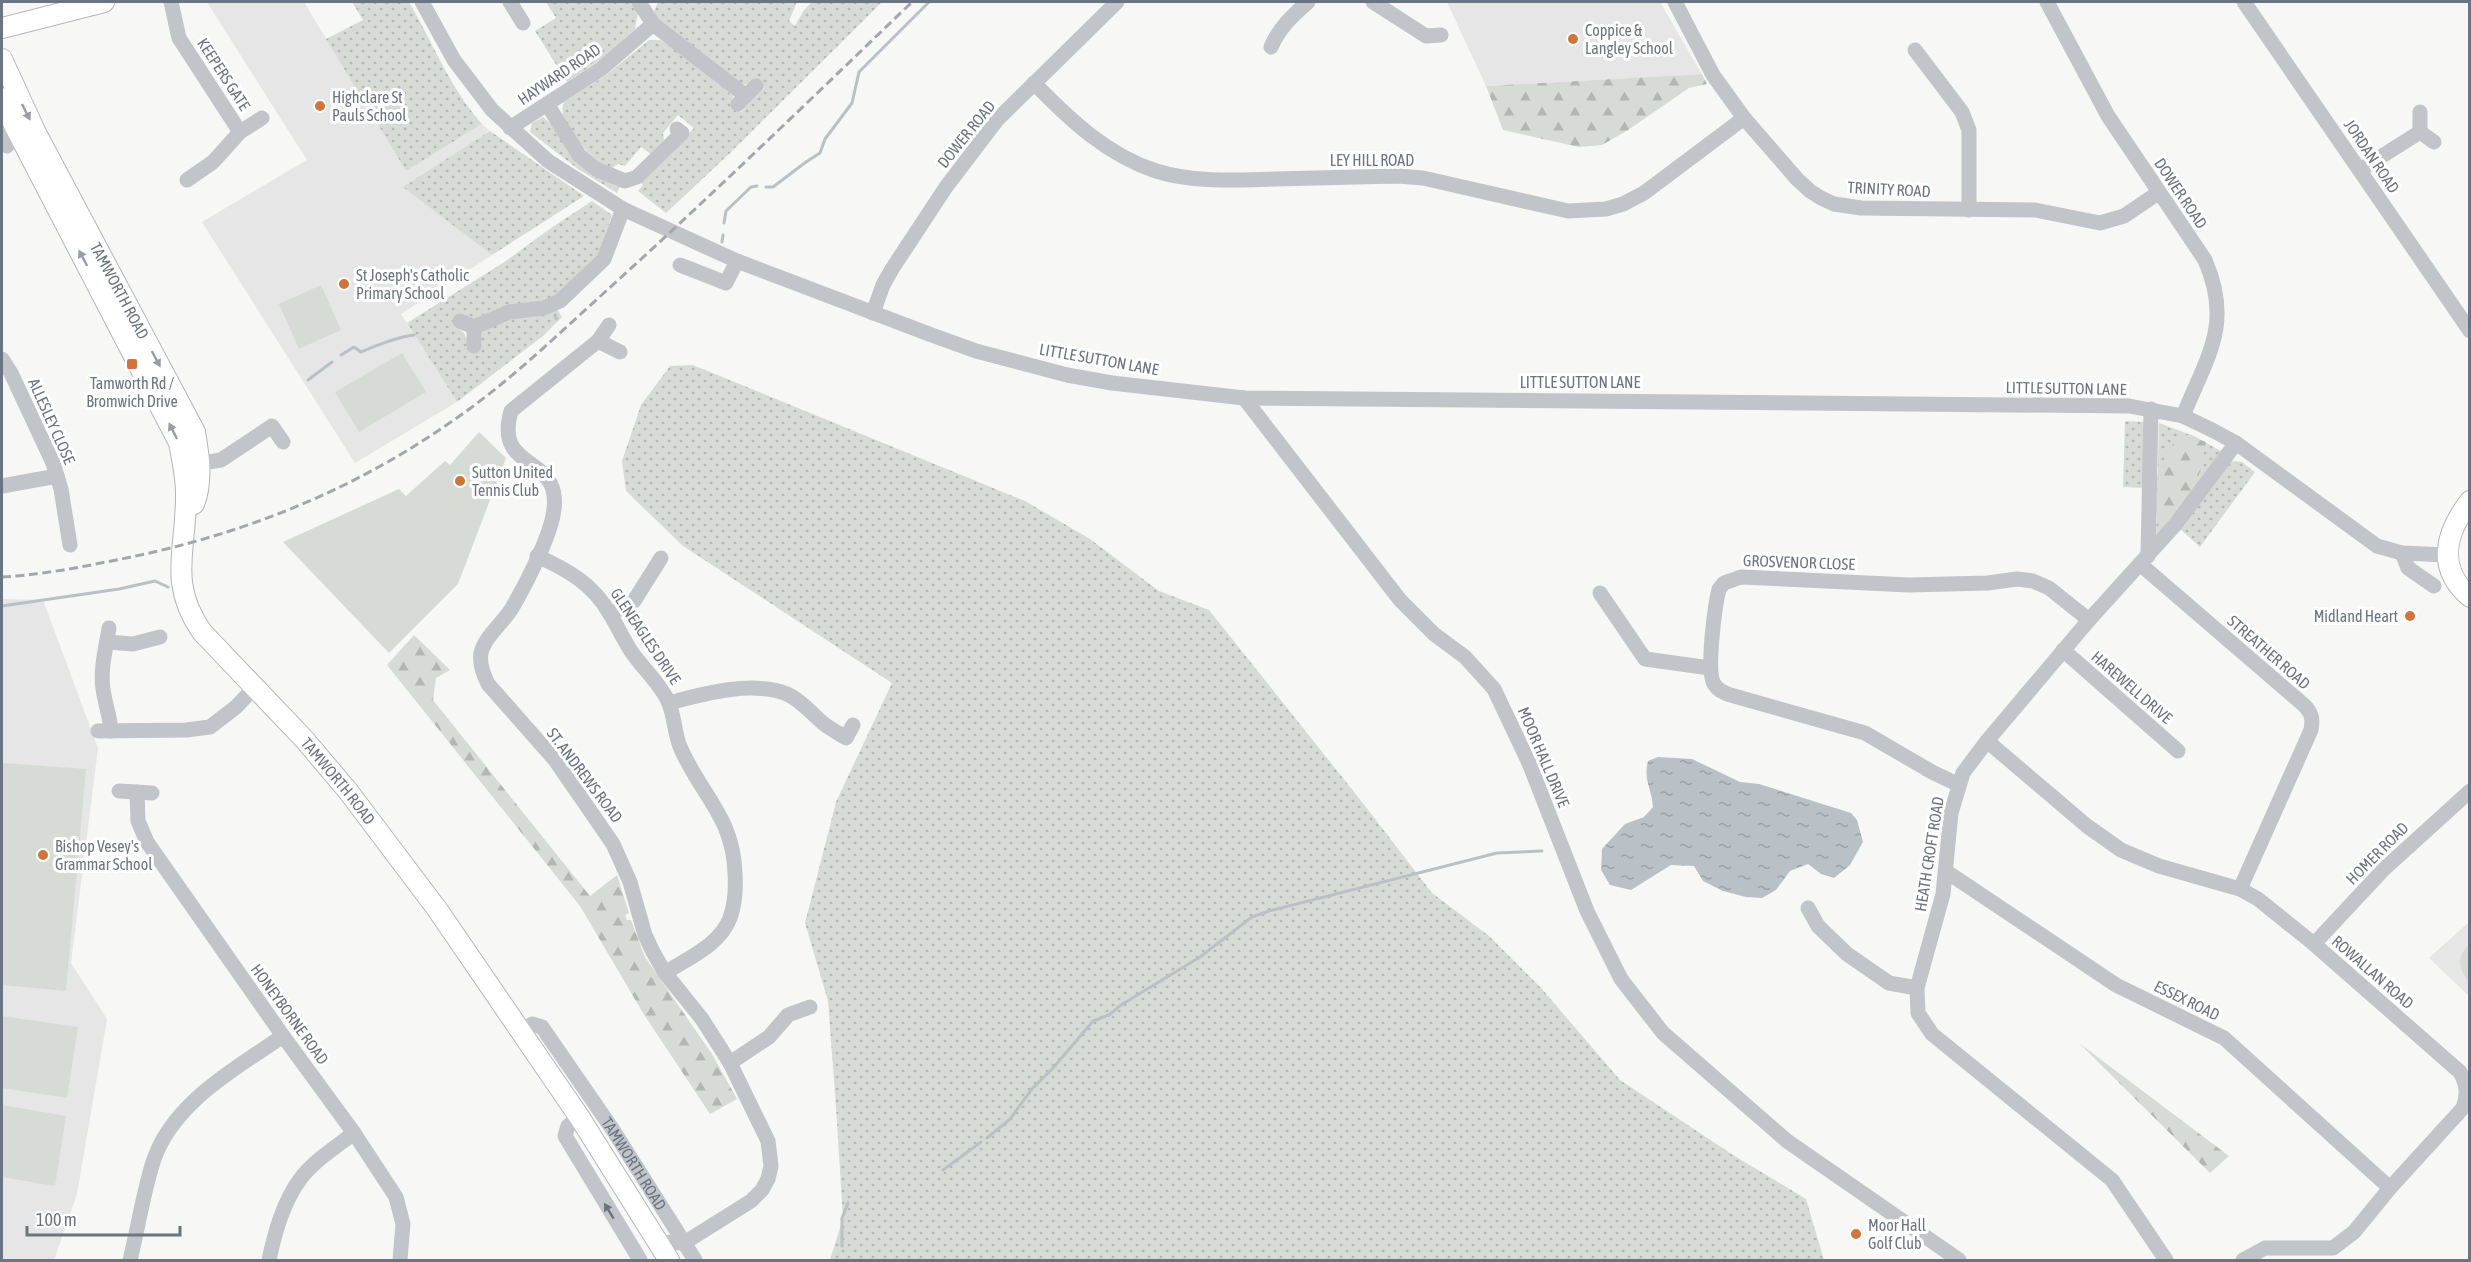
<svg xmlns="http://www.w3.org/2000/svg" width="2471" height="1262" viewBox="0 0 2471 1262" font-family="'Asap Condensed',sans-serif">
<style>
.built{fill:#e5e6e5}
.grass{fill:url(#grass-dots)}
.forest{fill:url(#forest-firs)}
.park{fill:#d6dcd5}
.water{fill:url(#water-ripples)}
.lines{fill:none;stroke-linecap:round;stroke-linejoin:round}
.stream{stroke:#b9c1c7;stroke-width:3}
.major-casing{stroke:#b3b6ba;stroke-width:22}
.minor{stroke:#c1c4c8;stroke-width:15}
.major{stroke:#fff;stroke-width:20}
.rail{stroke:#a3a7ad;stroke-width:3;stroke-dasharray:9 4.5;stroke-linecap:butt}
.oneway{fill:#979ea8}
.oneway2{fill:#6a7483}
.poi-dot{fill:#d0743c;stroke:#fff;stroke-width:2}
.labels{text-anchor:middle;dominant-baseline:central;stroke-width:6;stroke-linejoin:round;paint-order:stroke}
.poi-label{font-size:16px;fill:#6a7483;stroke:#fff;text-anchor:start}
.street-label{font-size:16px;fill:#6a7483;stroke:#fff}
</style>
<defs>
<pattern id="grass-dots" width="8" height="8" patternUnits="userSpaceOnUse" patternTransform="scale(1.5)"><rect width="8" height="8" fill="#d6dcd5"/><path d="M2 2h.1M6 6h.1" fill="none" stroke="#b2b7b2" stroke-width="1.8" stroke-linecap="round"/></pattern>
<pattern id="forest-firs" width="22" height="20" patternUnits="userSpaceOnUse" patternTransform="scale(1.5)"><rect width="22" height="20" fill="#d6dcd5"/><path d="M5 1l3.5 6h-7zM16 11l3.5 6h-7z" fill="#b2b7b2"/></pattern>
<pattern id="water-ripples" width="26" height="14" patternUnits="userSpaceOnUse" patternTransform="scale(1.5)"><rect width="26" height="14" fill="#b9c1c7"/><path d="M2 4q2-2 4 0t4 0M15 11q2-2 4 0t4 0" fill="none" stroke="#9aa1a7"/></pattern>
</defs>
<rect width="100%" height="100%" fill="#f7f7f5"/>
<g class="built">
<path d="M207,2H304L406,171L482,124L490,131L404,187L492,255L401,314L457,402L355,463L202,222L307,160Z"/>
<path d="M1447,2H1660L1702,74L1486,86Z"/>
<path d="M2,599L43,600L98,748L71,963L107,1019L77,1194L54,1260H2Z"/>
<path d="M2469,922V996L2429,958Z"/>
</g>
<g class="grass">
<path d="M352,2H409C433,43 450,88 482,124L406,171L326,39L363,20Z"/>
<path d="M546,2H631L638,13L635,29L603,58L567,82L535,31L556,18Z"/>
<path d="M658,2H797L789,21L795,26L804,10L812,2H882L728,155L666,213L638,191L643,185L641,183L694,128L678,115L663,133L664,140L651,154L641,147L625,166L618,164L610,170C593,158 554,126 564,102L606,75L649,40H660L677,51L733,96L732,102L741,112L764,89L762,87L742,84L658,20L654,11Z"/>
<path d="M543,117L621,184L617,193L578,169L530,132L532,123Z"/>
<path d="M490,131L584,196L492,255L403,187Z"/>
<path d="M592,201L612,215L599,253L602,255L555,299L501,307L457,327L464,333L468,342C500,315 517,316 557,309L562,317L543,336L457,402L407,323L506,261L551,228Z"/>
<path d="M693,365L1025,501L1090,539L1159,591L1209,610L1362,802L1432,893L1489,936L1542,989L1620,1080L1733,1155L1806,1199L1824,1260H830L843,1218L836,1107L828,1001L805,923L836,802L892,683L683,546L626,491L622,461L641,405L670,366Z"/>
<path d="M2125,421L2144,422L2143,488L2123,487Z"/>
<path d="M2159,423L2194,436L2221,451L2160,534H2156Z"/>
<path d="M2235,461L2242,462L2255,472L2200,547L2179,528L2230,462Z"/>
</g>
<g class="forest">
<path d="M1702,74L1707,84L1689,88L1628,130L1602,145L1579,147L1503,130L1486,86Z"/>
<path d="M2187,435L2206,442C2200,468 2195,523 2159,521C2148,491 2160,462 2177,438Z"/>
<path d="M414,635L450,670L436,678L433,700L590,896L617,875L629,913L625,915L627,920H631L645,957L712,1054L737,1099L710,1114L643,1013L580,906L387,665Z"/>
<path d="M2079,1043L2229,1156L2210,1173Z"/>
</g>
<g class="park">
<path d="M321,285L341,330L299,349L279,304Z"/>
<path d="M402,353L426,392L359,432L335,392Z"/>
<path d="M479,432L506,458L458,584L389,653L283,542L399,489L406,496L445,461L450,465Z"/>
<path d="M2,763L86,769L66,991L2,985Z"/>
<path d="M2469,945V982C2458,967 2456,958 2469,945Z"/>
<path d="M2,1016L78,1027L67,1098L2,1088Z"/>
<path d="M2,1105L66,1116L55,1186L2,1177Z"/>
</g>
<path class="water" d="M1658,757L1692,759L1740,782L1759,784L1851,813L1857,820L1863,842L1850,865L1834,878L1821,874L1808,864L1790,871L1776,890L1762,898L1746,897L1723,891L1703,881L1694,866L1671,865L1631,890L1610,885L1601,870L1602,849L1625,824L1644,817L1653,807C1652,789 1643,780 1648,761Z"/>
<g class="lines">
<g class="stream">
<path d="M766,187H773L806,162L820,153L825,139L852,103L859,72L929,2"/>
<path d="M724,223L726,211L751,187L757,186"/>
<path d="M722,242L723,235"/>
<path d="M555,317L557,319"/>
<path d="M341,355L354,347L361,352C374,346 401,336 414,335"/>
<path d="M308,380L332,362"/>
<path d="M2,606L119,589L155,581L168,587"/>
<path d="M987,1138L1010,1119L1032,1089L1054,1067L1093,1021L1109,1015L1121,1005L1200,957L1252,917L1269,911L1497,853L1542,851"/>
<path d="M943,1170L981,1142"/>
<path d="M842,1246V1218L848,1203"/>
</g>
<g class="major-casing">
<g id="major">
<path d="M2,28L104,2"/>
<path id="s2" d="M2,59L36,133L195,432C199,455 203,482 194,504"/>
<path id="s3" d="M2,98L14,125L179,443C182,459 186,476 186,493C187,549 167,582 202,632L304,739L348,791L437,909L580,1118L669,1260"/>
<path d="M2470,501C2445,533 2436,568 2470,597"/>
</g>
</g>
<g class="minor">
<path d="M171,2L179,38L240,132"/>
<path d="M422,2L454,60L492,110L548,161L623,209L737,261L929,334L976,351L1067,375L1112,383L1244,398L2129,406L2183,416L2214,431L2236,443L2377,546L2402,553L2447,555"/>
<path d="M510,2L523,23"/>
<path d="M639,2L653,24L746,96"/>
<path d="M1373,2L1426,36L1441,35"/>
<path d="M1675,2L1713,75L1744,118L1797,179L1810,191L1821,198L1834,204L1861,208L2035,210L2100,223L2124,216L2158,193"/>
<path d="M2047,2L2108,116L2205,260C2233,325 2207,356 2183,416"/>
<path d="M2244,2L2470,331"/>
<path d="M1271,47C1279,28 1293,15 1308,2"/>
<path d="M1915,50L1962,112L1969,130V210"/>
<path d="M1034,83C1070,120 1107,155 1156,171C1195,183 1235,180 1275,179C1316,178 1357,177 1398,176L1423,178L1568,211L1606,209L1623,204L1644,193L1744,118"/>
<path d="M547,104L579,155L596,169L625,181L637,177L682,133L677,129"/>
<path d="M738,104L756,86"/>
<path d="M2420,112V132L2434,142"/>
<path d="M510,128L601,69L653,24"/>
<path d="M2,133L7,146"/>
<path d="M2360,170L2420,132"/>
<path d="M187,180L213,162L240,132L262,118"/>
<path d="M680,265L726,283L737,261"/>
<path d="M873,313L883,285L892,269L946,187L997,120L1117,2"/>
<path d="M460,321L474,327L509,312L544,308L560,301L604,259L623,209"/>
<path d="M609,325L598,341L511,411C492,477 572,450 551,524C544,548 525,586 512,608C504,622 485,636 481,653C479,664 483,674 488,684L555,760L613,844L630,882L645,935L653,952L665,973L702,1019L730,1063L768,1141L771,1166L768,1179L762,1190L751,1201L684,1243L658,1242"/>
<path d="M474,327V346"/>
<path d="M598,341L620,352"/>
<path d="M2,359L11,373L53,463L61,489L70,545"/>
<path d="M1244,398L1400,600L1434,634L1465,657L1494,689L1529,763L1587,911L1621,979L1663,1033L1787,1141L1959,1260"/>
<path d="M190,465L221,460L272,426L283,442"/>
<path d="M2,486L57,476"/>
<path d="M2402,553L2408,568L2434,586"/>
<path d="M537,556C568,570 593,584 610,614C618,627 624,641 633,654C644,669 660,684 668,701C675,716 674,734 681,749C702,796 733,817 735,873C736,888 735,904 730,918C720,945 688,958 665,973"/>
<path d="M2148,556L2151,409"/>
<path d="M2140,564L2305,706C2312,714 2313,719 2311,730L2240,889"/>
<path d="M1600,593L1645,659L1710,668"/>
<path d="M610,614L634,601L661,558"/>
<path d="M109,628C106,648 100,669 103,689C105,704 110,716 111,731"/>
<path d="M107,642L133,644L160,637"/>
<path d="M2063,650L2178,751"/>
<path d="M669,703C703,694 752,680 787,694C801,700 811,713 823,723C830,729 839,733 846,738L853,725"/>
<path d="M98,731L186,730L210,727L236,707L255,687"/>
<path d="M1987,741L2087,826L2121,850L2159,866L2240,889L2258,899L2314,944L2460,1072C2467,1085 2468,1094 2463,1108L2390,1188L2354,1232L2333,1248H2265L2243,1260"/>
<path d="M1959,785L1932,772L1865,733L1734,696C1726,694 1718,691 1714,684C1706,671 1715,605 1719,589L1724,583L1741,577L1909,585L1988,583L2017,579L2033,581L2049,588L2089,620"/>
<path d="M119,791L152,793"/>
<path d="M137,792L138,821L147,842L283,1036L354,1133L396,1197L403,1224L400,1260"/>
<path d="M1947,872L2116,985L2224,1038L2390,1188"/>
<path d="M1808,908L1818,926L1847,954L1889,983L1917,988"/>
<path d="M2314,944L2384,869L2470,791"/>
<path id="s1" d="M522,1032L532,1024L542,1027L613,1130L695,1260"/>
<path d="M730,1063L769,1037L788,1015L810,1007"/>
<path d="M580,1118L568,1126L565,1136L640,1260"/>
<path d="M130,1260C138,1228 143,1194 153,1162C172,1103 235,1069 283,1036"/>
<path d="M269,1260C275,1232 283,1202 301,1178C315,1160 336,1147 354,1133"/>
<path d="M2166,1260L2112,1180L1932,1034L1918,1013L1917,988L1943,894L1951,813L1963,773L1987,741L2089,620L2175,525L2236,443"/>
</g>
<use href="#major" class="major"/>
<path class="rail" d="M2,577C36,575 72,569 106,562C230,539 344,496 448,424C506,385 554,338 605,292C710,197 811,99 912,2"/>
</g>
<defs><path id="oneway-solid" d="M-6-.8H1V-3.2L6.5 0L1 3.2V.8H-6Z" transform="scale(1.5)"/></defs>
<g class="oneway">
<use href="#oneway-solid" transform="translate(26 112) rotate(63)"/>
<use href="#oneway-solid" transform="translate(83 258) rotate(-118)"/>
<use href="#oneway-solid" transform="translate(156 359) rotate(62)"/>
<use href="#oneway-solid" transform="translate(173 431) rotate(-117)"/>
</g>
<use class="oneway2" href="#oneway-solid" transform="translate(609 1211) rotate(-121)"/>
<g class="poi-dot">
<circle cx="1573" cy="39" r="6"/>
<circle cx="320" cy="106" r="6"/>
<circle cx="344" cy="284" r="6"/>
<rect x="126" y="358" width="12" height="12" rx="3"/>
<circle cx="460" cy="481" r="6"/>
<circle cx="2410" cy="616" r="6"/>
<circle cx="43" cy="855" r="6"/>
<circle cx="1856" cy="1234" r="6"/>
</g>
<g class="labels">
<g class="poi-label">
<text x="1585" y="30">Coppice &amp;<tspan x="1585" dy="18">Langley School</tspan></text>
<text x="332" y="97">Highclare St<tspan x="332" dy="18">Pauls School</tspan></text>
<text x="356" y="275">St Joseph's Catholic<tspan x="356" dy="18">Primary School</tspan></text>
<text x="132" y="383" text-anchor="middle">Tamworth Rd /<tspan x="132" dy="18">Bromwich Drive</tspan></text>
<text x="472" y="472">Sutton United<tspan x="472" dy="18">Tennis Club</tspan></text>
<text x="2398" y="616" text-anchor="end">Midland Heart</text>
<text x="55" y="846">Bishop Vesey's<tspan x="55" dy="18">Grammar School</tspan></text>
<text x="1868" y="1225">Moor Hall<tspan x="1868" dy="18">Golf Club</tspan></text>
</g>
<g class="street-label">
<text transform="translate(224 74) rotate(57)">KEEPERS GATE</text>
<text transform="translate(559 74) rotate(-34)">HAYWARD ROAD</text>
<text transform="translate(966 134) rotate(-51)">DOWER ROAD</text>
<text transform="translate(2372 156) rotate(56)">JORDAN ROAD</text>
<text x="1372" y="160">LEY HILL ROAD</text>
<text transform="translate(1889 189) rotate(3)">TRINITY ROAD</text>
<text transform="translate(2181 193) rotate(56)">DOWER ROAD</text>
<text stroke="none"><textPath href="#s2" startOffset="260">TAMWORTH ROAD</textPath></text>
<text transform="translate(1099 359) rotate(10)">LITTLE SUTTON LANE</text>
<text x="1580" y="382">LITTLE SUTTON LANE</text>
<text transform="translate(2066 388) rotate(1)">LITTLE SUTTON LANE</text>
<text transform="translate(52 421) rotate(66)">ALLESLEY CLOSE</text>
<text transform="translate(1799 562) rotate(2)">GROSVENOR CLOSE</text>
<text transform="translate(646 636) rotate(56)">GLENEAGLES DRIVE</text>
<text transform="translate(2269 652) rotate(41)">STREATHER ROAD</text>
<text transform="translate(2132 687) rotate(41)">HAREWELL DRIVE</text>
<text transform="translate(1544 757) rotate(67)">MOOR HALL DRIVE</text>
<text transform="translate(585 775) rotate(53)">ST. ANDREWS ROAD</text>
<text stroke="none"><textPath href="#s3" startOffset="784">TAMWORTH ROAD</textPath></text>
<text transform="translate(2377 853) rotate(-45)">HOMER ROAD</text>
<text transform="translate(1929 854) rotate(-81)">HEATH CROFT ROAD</text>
<text transform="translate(2373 972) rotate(41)">ROWALLAN ROAD</text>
<text transform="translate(2187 1000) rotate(26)">ESSEX ROAD</text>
<text transform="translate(290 1014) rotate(54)">HONEYBORNE ROAD</text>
<text stroke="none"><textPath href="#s1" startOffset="188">TAMWORTH ROAD</textPath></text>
</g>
</g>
<rect width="2471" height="1262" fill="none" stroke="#6a7483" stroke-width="6"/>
<path d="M27 1226v9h153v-9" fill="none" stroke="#6a7483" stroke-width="3"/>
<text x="36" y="1226" font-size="18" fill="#6a7483" stroke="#ffffff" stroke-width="4.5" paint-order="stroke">100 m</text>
</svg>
